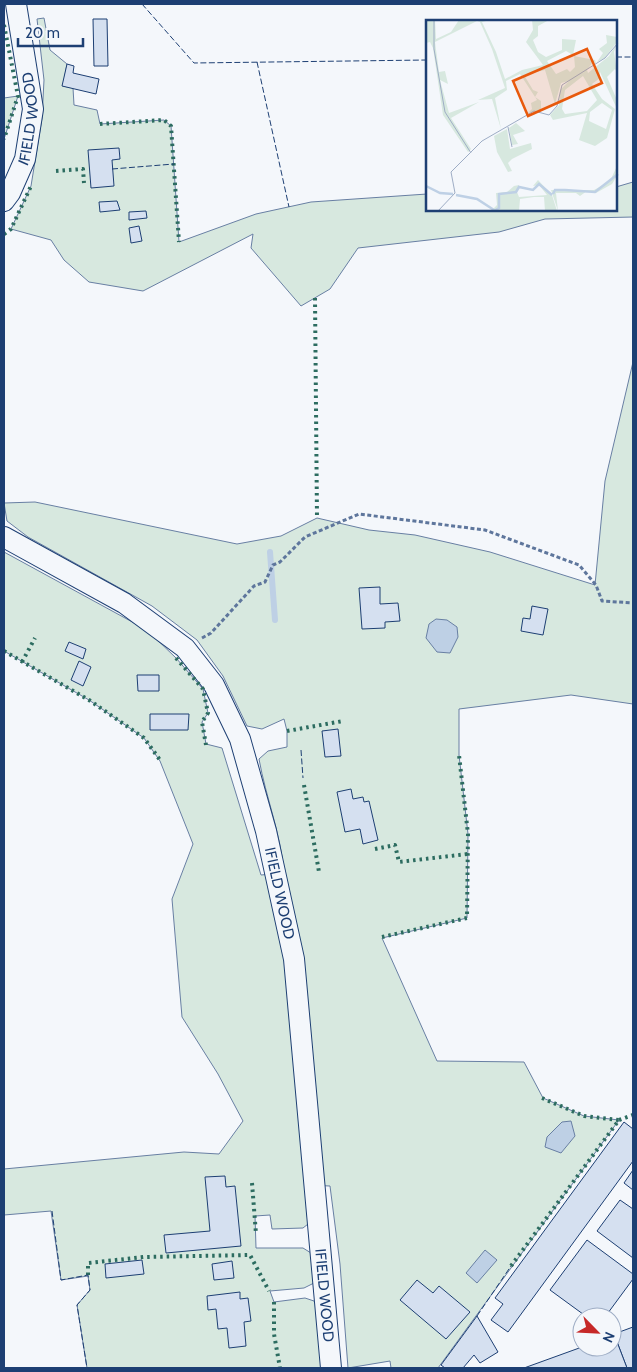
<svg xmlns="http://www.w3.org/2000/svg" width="637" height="1372" viewBox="0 0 637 1372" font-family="Cabin,sans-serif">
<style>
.green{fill:#d7e8df;stroke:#687fa3}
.water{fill:#bed0e5;stroke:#687fa3}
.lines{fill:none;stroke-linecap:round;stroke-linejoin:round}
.stream{stroke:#bed0e5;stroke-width:6}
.building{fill:#d5e0f0;stroke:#1d3f73}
.street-casing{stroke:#1d3f73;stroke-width:22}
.path{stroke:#5e769c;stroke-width:3;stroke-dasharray:4 2.5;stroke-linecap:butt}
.street{stroke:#f4f7fb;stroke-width:20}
.hedge{stroke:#2c6c60;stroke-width:4;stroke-dasharray:2.5 4;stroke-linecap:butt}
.fence{stroke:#1d3f73;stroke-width:1;stroke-dasharray:6 2.5;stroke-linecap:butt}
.labels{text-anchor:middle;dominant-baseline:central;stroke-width:4;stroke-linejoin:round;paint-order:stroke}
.street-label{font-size:15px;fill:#1d3f73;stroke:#f4f7fb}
.inset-river{fill:none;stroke:#bed0e5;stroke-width:2.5}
.inset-road{fill:none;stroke:#9eadc5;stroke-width:1}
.view{fill:#e8590c;fill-opacity:0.15;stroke:#e8590c;stroke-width:2.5}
.inset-edge{fill:none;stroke:#1d3f73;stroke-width:2.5}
</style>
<rect width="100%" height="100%" fill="#f4f7fb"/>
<g class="green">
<path d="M44,18L50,50L67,64L63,86L73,88L74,105L97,110L100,124L164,120L171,126L179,242L256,214L311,202L427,194V210H616V187L633,182V217L545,219L499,232L358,248L330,289L301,306L251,248L253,234L143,291L89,282L64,260L51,240L11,229L31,186L42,118L44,80L37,19Z"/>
<path d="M18,96L4,139V98Z"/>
<path d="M633,362V704L571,695L459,709V755L468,834L467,918L382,938L437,1061L524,1062L543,1098L584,1116L619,1120L438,1368H391L390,1361L348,1368L340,1264L330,1186L305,1185L308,1224L303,1228L272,1229L270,1215L255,1216L256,1248H303L311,1253L314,1283L304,1288L270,1291L274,1302L305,1298L314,1301L318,1308L323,1368H87L77,1305L90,1290L88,1276L61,1280L51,1211L4,1215V1169L184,1152L219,1154L243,1121L218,1074L182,1017L172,899L193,844L160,761L144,738L89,700L4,651V552L147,630L176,658L203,689L208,713L202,722L206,744L222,748L261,875L284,873C281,834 266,798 259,759L268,751L287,747V731L284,719L262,729L247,726L223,676L197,640L152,606L28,537L7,521L4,503L35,502L237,544L281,536L317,518L369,530L415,535L490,552L595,585L605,481Z"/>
</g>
<g class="water">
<path d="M436,619L447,620L457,627L458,637L450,653L437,652L426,638L429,624Z"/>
<path d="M571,1121L575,1136L561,1153L545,1147L547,1137L562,1122Z"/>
<path d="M485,1250L497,1260L477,1283L466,1273Z"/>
</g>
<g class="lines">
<path class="stream" d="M270,552L275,620"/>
</g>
<g class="building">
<path d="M93,19H107L108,66H94Z"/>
<path d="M67,64L74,66L73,73L99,79L96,94L62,86Z"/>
<path d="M119,148L120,159L112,160L114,186L91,188L88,150Z"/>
<path d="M117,201L120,210L100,212L99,202Z"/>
<path d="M146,211L147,218L129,220V212Z"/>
<path d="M139,226L142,241L131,243L129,228Z"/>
<path d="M380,587V604L398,603L400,621L385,622V628L362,629L359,588Z"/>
<path d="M532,606L548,609L543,635L521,631L523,618L530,619Z"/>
<path d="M69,642L86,649L83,659L65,651Z"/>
<path d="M79,661L91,667L83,686L71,680Z"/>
<path d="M137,675H159V691H138Z"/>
<path d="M150,714H189L188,730H150Z"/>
<path d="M338,729L341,756L325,757L322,731Z"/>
<path d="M351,789L353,799L363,797L364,802L369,801L378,840L363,844L360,829L345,832L337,792Z"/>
<path d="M624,1122L633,1129V1161L508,1332L491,1320L503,1304L495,1298Z"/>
<path d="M633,1170V1190L624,1183Z"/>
<path d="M225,1176L226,1187L235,1186L241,1246L166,1253L164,1235L210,1231L205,1177Z"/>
<path d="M620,1200L633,1209V1258L597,1231Z"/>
<path d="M587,1240L633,1274V1279L605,1317H587L550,1290Z"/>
<path d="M142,1260L144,1274L106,1278L105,1264Z"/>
<path d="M232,1261L234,1278L214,1280L212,1264Z"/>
<path d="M417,1280L433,1293L439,1286L470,1312L446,1339L400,1300Z"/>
<path d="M240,1292V1299L248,1298L251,1321L244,1322L246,1346L229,1348L227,1328L218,1329L216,1309L208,1310L207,1296Z"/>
<path d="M477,1316L498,1352L480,1363L474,1355L463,1368H445L441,1365Z"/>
<path d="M633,1327V1368H627L614,1334Z"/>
<path d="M614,1334L627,1368H524L582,1347H612V1335Z"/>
</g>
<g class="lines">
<g class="street-casing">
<g id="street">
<path id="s1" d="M4,201L10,193L25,159L33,109L16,4"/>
<path id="s2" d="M4,537L124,603L185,648L214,685L240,739L266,831L294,959L331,1368"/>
</g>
</g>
<path class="path" d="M202,638L211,633L254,586L265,582L273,565L280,562L305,537L359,514L485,530L579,565L596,585L602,601L633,603"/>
<use href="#street" class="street"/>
<g class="hedge">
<path d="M4,25L18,96L4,139"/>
<path d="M100,124L164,120L171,126L179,242"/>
<path d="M56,171L83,169L84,183"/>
<path d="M4,234L11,229L31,186"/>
<path d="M315,298L317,518"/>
<path d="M4,651L89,700L144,738L160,760"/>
<path d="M176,658L203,689L208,713L202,722L206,745"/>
<path d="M22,662L35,638"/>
<path d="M287,731L343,721"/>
<path d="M304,785L319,872"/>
<path d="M375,849L395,845L399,862L468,854"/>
<path d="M382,937L467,918L468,834L459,755"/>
<path d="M619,1120L633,1115"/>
<path d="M252,1183L256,1234"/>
<path d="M511,1266L619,1120L584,1116L542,1098"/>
<path d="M88,1275V1263L144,1257L250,1255L269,1291"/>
<path d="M274,1302V1334L280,1368"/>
</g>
<g class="fence">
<path d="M142,4L194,63L427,60"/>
<path d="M616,57H633"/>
<path d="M257,62L289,207"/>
<path d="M112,169L174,164"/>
<path d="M301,750L303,778"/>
<path d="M52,1211L61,1280L88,1275L90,1290L77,1305L87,1368"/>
<path d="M477,1316L511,1266"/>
</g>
</g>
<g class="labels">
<g class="street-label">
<text stroke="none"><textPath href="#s1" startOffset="88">IFIELD WOOD</textPath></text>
<text stroke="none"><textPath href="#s2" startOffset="479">IFIELD WOOD</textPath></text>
<text stroke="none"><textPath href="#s2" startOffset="884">IFIELD WOOD</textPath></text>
</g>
</g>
<g transform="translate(426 20)">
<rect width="191" height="191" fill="#f4f7fb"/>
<path d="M0,0H9L10,19L25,12L33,0H64L56,2L70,32L79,59L96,50L117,45L100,22L107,10L106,0H123L112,6V16L107,20L112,32L120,37L136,30V19L150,20L147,35L140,31L121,41L130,54L141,49L144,52L149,47L148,36L169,40L170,43L167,42L161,50L162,53L183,36L191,23L188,32L191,52L189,49L181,57L191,80V89L174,52V58L166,64L176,79L189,89L181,118L169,126L153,120L161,93L127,100L124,95L133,85L134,70L143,61L135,63L129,84L119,50L98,55L107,70L112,72L109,77L115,81V90L102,93L106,89L105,83L111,80L94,54L80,61L81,70L69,78L75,109L66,79L52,80L79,68L66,29L54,2L51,1L9,22L13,52L19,51L22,64L14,60L23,93L53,82L25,98L45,129L42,132L17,95L7,28L4,22L0,23ZM157,56L171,80L161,91L139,94L136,89L139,70ZM176,83L186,90L180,109L163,101L164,92ZM180,15L191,17V22L179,38L171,42L177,33L173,29L181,23ZM90,103L99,111L87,115L92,124L86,125L83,108ZM81,109L84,129L105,123L106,129L86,139L82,143L86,151L82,152L71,132L68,116ZM191,146V156L186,164L170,173L161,171L154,176L150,173H130L132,191L125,170H168L184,161ZM112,160L126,175L131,191H119L118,177H108L94,179L93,191H65L71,185L70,173L81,172L88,166L93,165L91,172L93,177L121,175L113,165L107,166Z" fill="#d7e8df" fill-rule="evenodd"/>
<path class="inset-river" d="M0,166L14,173L27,174M127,174L129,170H139L169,172L192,154M30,175L51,179L68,190M68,191L73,188V174L90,172L93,167L107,170L113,164L126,175"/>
<path class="inset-road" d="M8,0V29L19,92L45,133M82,107L86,127M12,191L29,173L25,152L56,121L108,91L123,95L131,86L136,65L179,38L192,23"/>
<path class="view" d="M161,29L176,63L102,96L87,61Z"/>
<rect width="191" height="191" class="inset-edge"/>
</g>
<rect width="637" height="1372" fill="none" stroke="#1d3f73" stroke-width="10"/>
<g transform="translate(597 1332) rotate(114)"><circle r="24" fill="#f4f7fb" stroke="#9eadc5"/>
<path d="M0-4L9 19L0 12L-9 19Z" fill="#c62828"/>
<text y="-8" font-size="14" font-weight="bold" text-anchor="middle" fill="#1d3f73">N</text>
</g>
<path d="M18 38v8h65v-8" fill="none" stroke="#1d3f73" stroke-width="2.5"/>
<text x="25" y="38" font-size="15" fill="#1d3f73" stroke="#f4f7fb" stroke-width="4" paint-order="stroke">20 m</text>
</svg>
